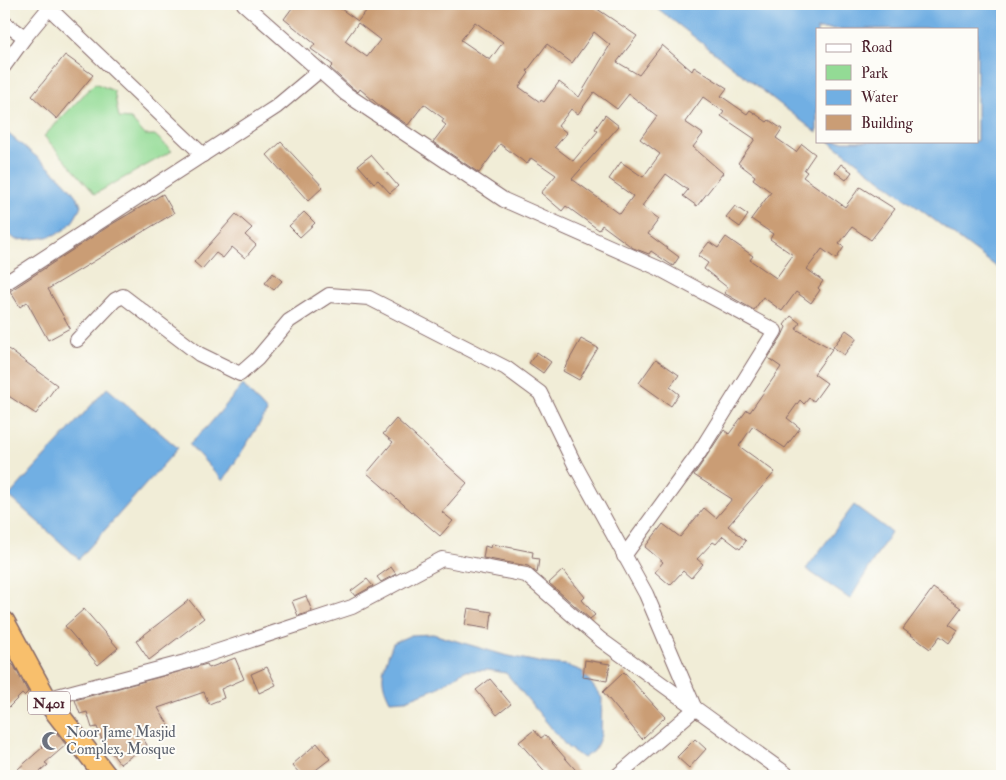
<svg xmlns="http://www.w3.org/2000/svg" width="1006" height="780" viewBox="0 0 1006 780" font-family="'IM FELL Double Pica',serif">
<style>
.green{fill:#93db95;stroke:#6e7d60}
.water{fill:#71afe3;stroke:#5e6787}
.building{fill:#ca9d75;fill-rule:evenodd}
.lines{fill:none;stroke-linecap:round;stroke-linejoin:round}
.minor-casing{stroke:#846767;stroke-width:16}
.highway-casing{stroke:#846767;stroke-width:24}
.minor{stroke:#fff;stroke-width:14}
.highway{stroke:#f8bf6c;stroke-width:21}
.labels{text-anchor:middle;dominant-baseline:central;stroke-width:4;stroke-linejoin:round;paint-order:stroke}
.shield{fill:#fdfcf7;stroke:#806168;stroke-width:1}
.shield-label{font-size:14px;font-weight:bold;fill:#4a1f2b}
.worship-label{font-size:15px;fill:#5b616d;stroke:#fdfcf7;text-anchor:start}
</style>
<rect width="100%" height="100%" fill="#fdfcf7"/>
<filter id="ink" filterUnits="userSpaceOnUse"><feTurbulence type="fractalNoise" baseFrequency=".02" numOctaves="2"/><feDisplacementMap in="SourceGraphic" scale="10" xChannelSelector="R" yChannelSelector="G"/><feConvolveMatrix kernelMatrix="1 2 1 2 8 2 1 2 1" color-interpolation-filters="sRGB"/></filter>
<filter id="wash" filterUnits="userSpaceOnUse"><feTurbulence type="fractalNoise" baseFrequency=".0096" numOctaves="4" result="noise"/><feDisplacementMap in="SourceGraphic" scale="20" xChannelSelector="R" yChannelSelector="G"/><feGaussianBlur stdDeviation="1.12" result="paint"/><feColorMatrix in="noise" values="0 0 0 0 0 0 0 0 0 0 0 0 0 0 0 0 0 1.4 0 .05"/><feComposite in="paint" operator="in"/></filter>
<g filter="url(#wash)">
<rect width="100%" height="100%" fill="#f1edd7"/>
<path class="green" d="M95,83L114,91L119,118L131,119L145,135H155L172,151L95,194L44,136Z"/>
<g class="water">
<path d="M652,4H1002V271L829,141H977V29H817V133Z"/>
<path d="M4,130C26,150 69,178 81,205C69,239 46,238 16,240L4,230Z"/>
<path d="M243,385L267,412L223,481L189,444L208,426Z"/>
<path d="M107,388L178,448L79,559L9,496Z"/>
<path d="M854,505L891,532L850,599L806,569Z"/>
<path d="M433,634L504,655L543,663L566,665L582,671L602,698L601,735L595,750L583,758L567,747L506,673L488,670L464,671L437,688L406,700L390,701C377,676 384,668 393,643L411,635Z"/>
</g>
<g id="blocks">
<g class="building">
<path d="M295,4H334L358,21L372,4H590L637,36L617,62L639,75L662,45L692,71L694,67L727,88L721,96L747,114L750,110L767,122L769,120L782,129L776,138L796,152L802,144L815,154L804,170L807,172L803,177L845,207L860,187L895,209L871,240L852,227L839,244L844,247L836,259L822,249L807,269L823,281L818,288L820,290L811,303L796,292L782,311L763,297L754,310L724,293L728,288L704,269L708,263L698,256L709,242L718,248L726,237L753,256L750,260L776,278L793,255L770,239L773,234L751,219L771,192L753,179L755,176L738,163L755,139L721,116L724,112L703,97L685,122L703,134L693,147L723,173L697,206L683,196L688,190L666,174L642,206L659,219L648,234L679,257L673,266L651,251L649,254L633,248L602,225L599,230L566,206L562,211L541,193L556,175L531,158L527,164L500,144L479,173L433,142L446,125L442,122L444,119L424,104L408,125L381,107L360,89L358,92L351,87L330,68L333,65L311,49L315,44L284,19ZM475,22L503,42L490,60L461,40ZM358,23L380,40L367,57L345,41ZM594,32L610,45L579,97L559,82L544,102L541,100L540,102L519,87L529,73L527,71L547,44L572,63ZM594,92L617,109L629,94L657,116L640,139L660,154L643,177L621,162L609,179L633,196L620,214L572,179L619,126L605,115L595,129L598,131L573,161L555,147L567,133L558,126L571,109L578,114Z"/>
<path d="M65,55L93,75L57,119L32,96Z"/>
<path d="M281,142L323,187L308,201L267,155Z"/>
<path d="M371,155L398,186L390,193L378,180L374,183L358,165Z"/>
<path d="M841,164L852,172L846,180L835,172Z"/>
<path d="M163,194L174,213L48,289L70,328L48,340L27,302L20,307L10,291L112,224Z"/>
<path d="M735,206L748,215L740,227L726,217Z"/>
<path d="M304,212L315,223L300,237L289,226Z"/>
<path d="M236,214L252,228L245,235L256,245L245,258L232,247L223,258L216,253L202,269L194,262Z"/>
<path d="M273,273L282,281L274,290L265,283Z"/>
<path d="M791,316L800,323L796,329L832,349L814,374L827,383L814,401L809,398L804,404L800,400L787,418L800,428L785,448L753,426L739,446L775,472L728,526L746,541L740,549L723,536L716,544L713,542L697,559L703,564L691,578L683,571L670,585L655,572L663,562L645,547L663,524L680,537L704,508L716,518L732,499L694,475L724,430L729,434L747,410L750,412L781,367L768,358L782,336L786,327L784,325Z"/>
<path d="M846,330L857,338L844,355L833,347Z"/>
<path d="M581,339L598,348L579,380L563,371Z"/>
<path d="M4,346L57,385L36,414L4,393Z"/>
<path d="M537,352L551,362L543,373L529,363Z"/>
<path d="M656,359L679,375L670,387L679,394L671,406L639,383Z"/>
<path d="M396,419L467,483L442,512L453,521L440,536L367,473L393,442L383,434Z"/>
<path d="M492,544L533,552L532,558L539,559L537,573L528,566L483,558L485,546L491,548Z"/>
<path d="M391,567L396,574L381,582L377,577Z"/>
<path d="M563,570L585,597L582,600L595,615L590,619L549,583Z"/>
<path d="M367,579L373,586L355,596L351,591Z"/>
<path d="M933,588L961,608L949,624L958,630L949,643L940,636L930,649L903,629Z"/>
<path d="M306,596L312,611L298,616L292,601Z"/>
<path d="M189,600L204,618L149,660L136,641Z"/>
<path d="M468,608L492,612L490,629L465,625Z"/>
<path d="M84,609L118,648L98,665L65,626Z"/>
<path d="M4,657L14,666L28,692L24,696L22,694L4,712Z"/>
<path d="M235,658L244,679L221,689L224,698L209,704L204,692L158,708L171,729L142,737L147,745L120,764L102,740L97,727L92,728L87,712L80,714L75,700L207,664L209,668Z"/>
<path d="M585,660L610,664L607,681L583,677Z"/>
<path d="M267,667L276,685L259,693L251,674Z"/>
<path d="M624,672L665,717L642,739L603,692Z"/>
<path d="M490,679L511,704L497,715L476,690Z"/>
<path d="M534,730L541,738L545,735L581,776H549L519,742Z"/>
<path d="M56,732L66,745L45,763L48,765L35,776H25L18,769L43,747L41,744Z"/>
<path d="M695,739L706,749L689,768L677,757Z"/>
<path d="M317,743L330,759L308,776H302L292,765Z"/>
</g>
</g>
</g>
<g filter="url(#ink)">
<use href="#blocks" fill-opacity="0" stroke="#846767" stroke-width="1"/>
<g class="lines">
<g class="minor-casing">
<g id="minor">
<path d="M244,4L346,94L504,200L658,268L775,331L699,453L624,556"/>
<path d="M4,23L25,37L49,8L203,155"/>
<path d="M4,66L25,37"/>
<path d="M4,284L276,107L319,71"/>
<path d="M77,340L115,300L123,296L199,354L240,374L257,359L289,321L329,295L369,298L506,368L540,393L575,465L646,594L695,709L617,776"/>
<path d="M46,699L185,662L352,607L442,559L526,575L601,640L789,776"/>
</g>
</g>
<g class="highway-casing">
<path id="highway" d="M4,622L46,699L106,776"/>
</g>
<use href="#minor" class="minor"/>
<use href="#highway" class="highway"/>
</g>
</g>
<defs>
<g id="mosque-bare" transform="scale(1.5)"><path d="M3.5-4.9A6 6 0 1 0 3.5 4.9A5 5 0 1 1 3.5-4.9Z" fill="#6b7280" stroke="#fdfcf7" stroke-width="2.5" paint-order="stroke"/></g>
</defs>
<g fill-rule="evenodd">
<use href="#mosque-bare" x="51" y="741"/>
</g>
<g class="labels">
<rect class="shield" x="28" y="691.5" width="42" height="23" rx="4"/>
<g class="shield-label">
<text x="49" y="703">N401</text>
</g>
<g class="worship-label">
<text x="66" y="732">Noor Jame Masjid<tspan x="66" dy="17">Complex, Mosque</tspan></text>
</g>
</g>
<rect width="1006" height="780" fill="none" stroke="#fdfcf7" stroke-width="20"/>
<rect x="816" y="28" width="162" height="115" fill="#fdfcf7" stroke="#b5a4a5"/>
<rect x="826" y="44" width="25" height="8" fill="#ffffff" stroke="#b5a4a5"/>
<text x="861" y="52" font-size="15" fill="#4a1f2b">Road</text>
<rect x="826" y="65" width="25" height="15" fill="#93db95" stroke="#b5a4a5"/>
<text x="861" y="78" font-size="15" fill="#4a1f2b">Park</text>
<rect x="826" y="90" width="25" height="15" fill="#71afe3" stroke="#b5a4a5"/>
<text x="861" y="102" font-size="15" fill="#4a1f2b">Water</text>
<rect x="826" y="115" width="25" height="15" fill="#ca9d75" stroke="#b5a4a5"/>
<text x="861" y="128" font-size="15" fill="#4a1f2b">Building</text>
</svg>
